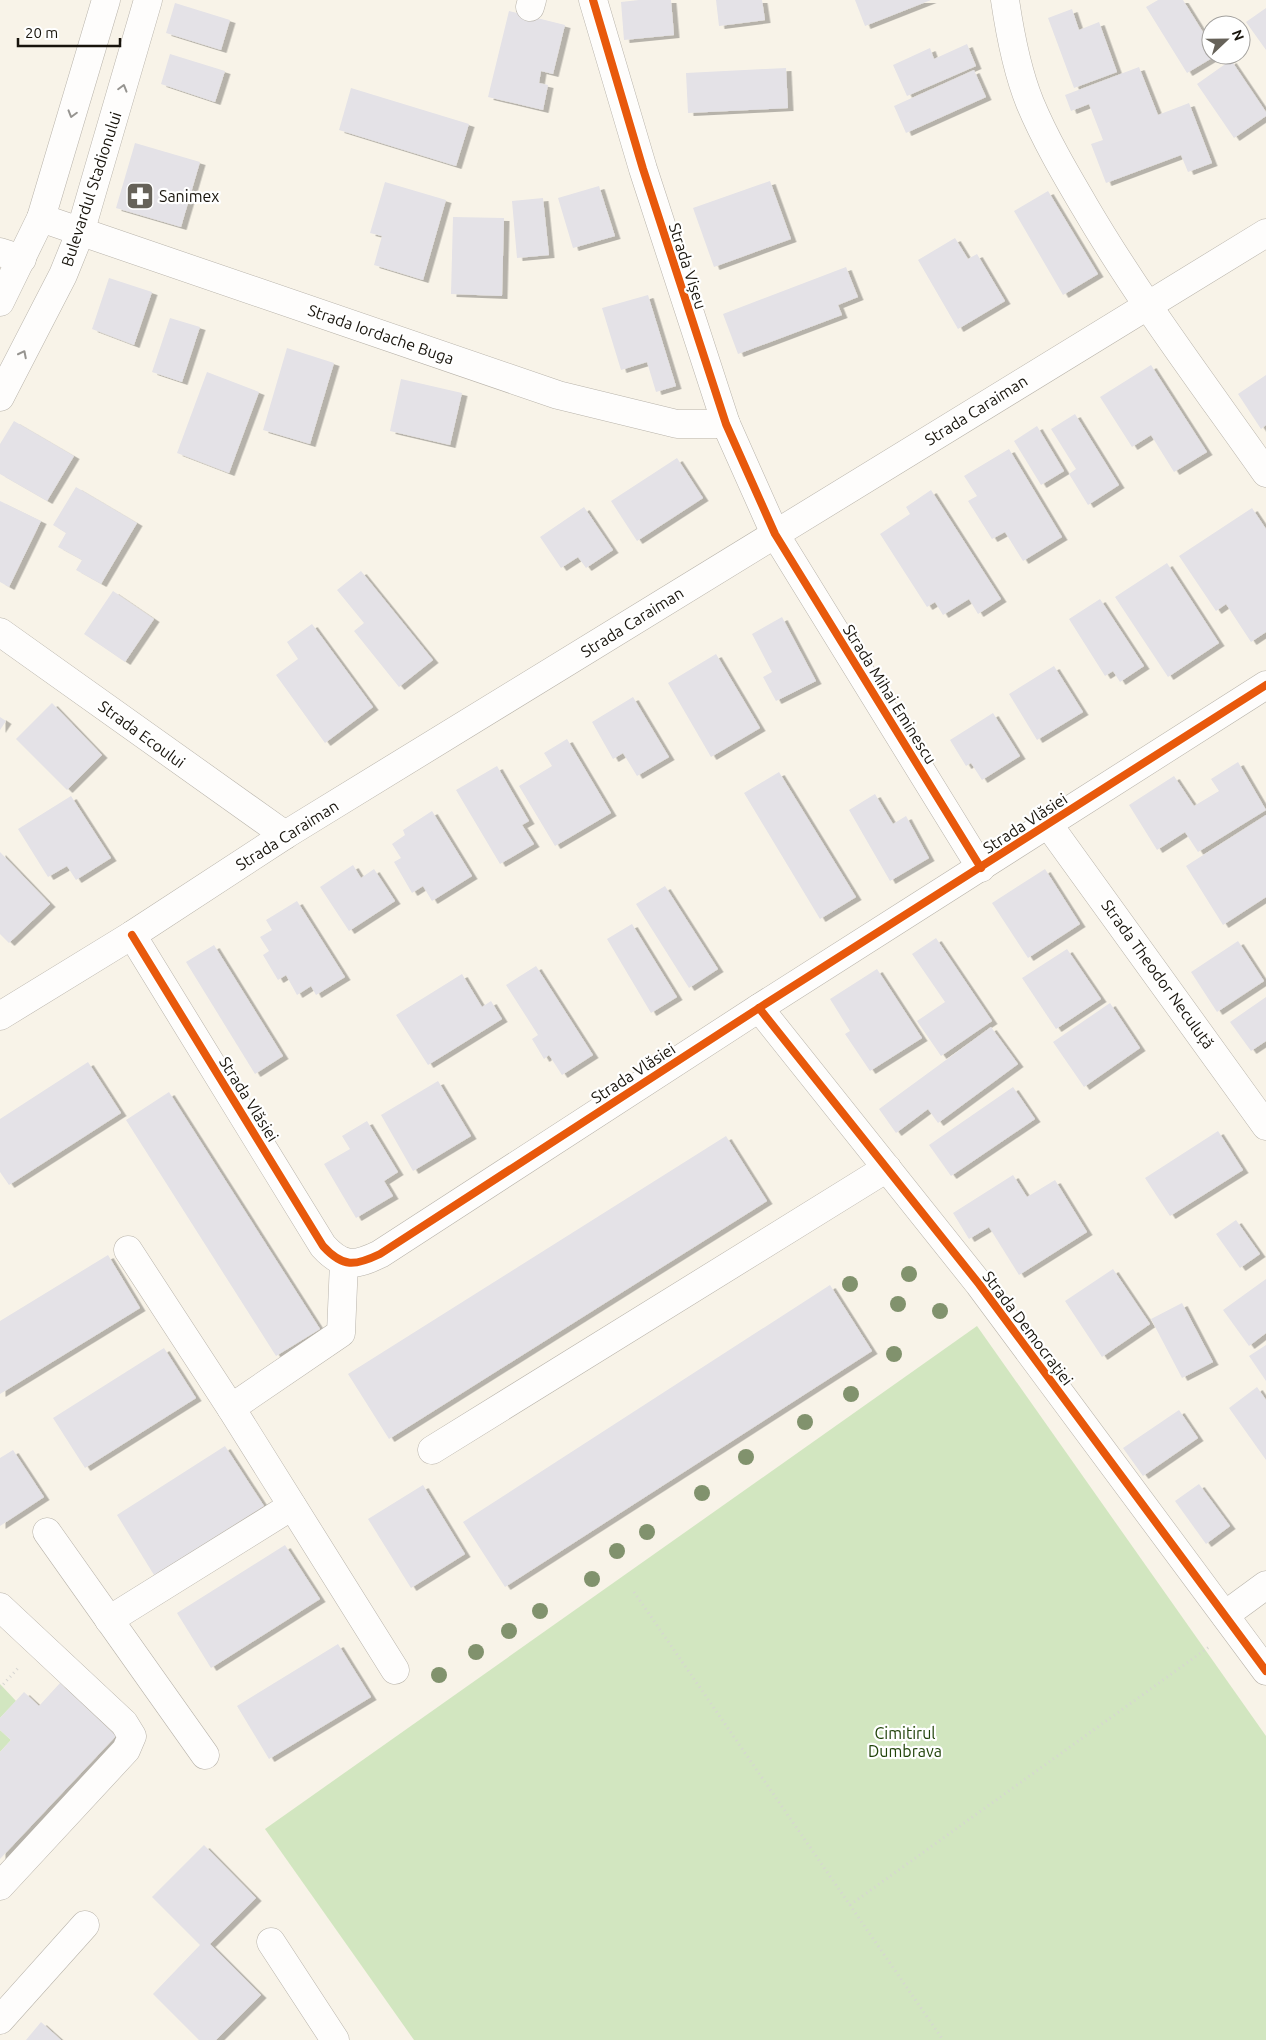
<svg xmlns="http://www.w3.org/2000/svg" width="1266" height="2040" viewBox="0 0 1266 2040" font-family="Ubuntu,sans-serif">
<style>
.green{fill:#d2e6c0}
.building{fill:#e4e2e7;filter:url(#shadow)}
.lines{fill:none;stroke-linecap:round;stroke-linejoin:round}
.minor-casing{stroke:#b8b3aa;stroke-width:29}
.major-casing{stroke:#b8b3aa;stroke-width:29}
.path{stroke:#d6d5d2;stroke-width:3;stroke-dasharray:1 4;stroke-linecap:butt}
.minor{stroke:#fefdfc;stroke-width:28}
.major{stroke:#fefdfc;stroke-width:28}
.cycleway-casing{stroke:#fff;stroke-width:11}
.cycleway{stroke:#e8590c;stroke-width:8}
.tree{fill:#81926d}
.oneway{stroke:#969490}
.labels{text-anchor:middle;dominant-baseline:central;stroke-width:4.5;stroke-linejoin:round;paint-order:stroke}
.street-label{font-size:16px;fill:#18140c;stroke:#fff}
.poi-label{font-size:16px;fill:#18140c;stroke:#fff;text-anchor:start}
.park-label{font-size:16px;fill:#204209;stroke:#fff}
</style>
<defs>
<filter id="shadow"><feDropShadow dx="5.5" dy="3" stdDeviation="0" flood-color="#0004"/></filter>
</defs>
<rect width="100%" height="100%" fill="#f8f3e8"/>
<g class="green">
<path d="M977,1326L1266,1736V2040H414L265,1829Z"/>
<path d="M0,1684L16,1701L0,1718Z"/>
<path d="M0,1730L11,1740L0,1752Z"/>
</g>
<g class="building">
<path d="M639,0H671L674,35L624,40L621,2Z"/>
<path d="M716,0H762L765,20L719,26Z"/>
<path d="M855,0H931L865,26Z"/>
<path d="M1158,0H1183L1211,45V55H1217L1187,73L1146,7Z"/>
<path d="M175,3L230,20L221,50L166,33Z"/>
<path d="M1266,8V50L1246,22Z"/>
<path d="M1072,9L1079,30L1099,22L1117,72L1074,88L1048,18Z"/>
<path d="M509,11L565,25L553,74L541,71L539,83L548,85L543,110L488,97Z"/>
<path d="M967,44L976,66L907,96L893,65L930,48L934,59Z"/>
<path d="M170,54L225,71L215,102L161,84Z"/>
<path d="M1231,60L1266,112V116L1234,138L1197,84Z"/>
<path d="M1139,67L1158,115L1189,103L1212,163L1188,172L1181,155L1106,183L1091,144L1103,140L1089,104L1071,111L1065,95Z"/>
<path d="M786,68L788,108L688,113L686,73Z"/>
<path d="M974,70L986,97L906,133L894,106Z"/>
<path d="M351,88L469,124L456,166L339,130Z"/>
<path d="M135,143L200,162L181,227L116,208Z"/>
<path d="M770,181L791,239L714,267L693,208Z"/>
<path d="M385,182L446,200L423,280L374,265L382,236L370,233Z"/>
<path d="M599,186L615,236L573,248L558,198Z"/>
<path d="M1048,191L1098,274L1063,295L1014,211Z"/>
<path d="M543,198L549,255L517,258L512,201Z"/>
<path d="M453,217L504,218L502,296L451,294Z"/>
<path d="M955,238L968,259L977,254L1005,301L958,329L918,260Z"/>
<path d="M846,267L858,297L838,305L842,315L738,354L723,314Z"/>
<path d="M109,278L152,292L134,345L92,329Z"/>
<path d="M648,295L676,386L656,392L647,362L621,370L602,308Z"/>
<path d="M170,318L200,327L182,382L152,372Z"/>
<path d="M287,348L334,363L310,444L263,430Z"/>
<path d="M1151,365L1207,452L1174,472L1151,435L1132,447L1100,397Z"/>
<path d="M207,372L259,392L229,473L177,453Z"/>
<path d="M1266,375V425L1261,429L1238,394Z"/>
<path d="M401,379L462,393L450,445L390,431Z"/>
<path d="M1075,414L1119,485L1088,505L1069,474L1076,469L1051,429Z"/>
<path d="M14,421L74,456L47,501L0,474V444Z"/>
<path d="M1037,426L1064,471L1041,485L1014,441Z"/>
<path d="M1009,449L1062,537L1023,561L1005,532L992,539L968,501L977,496L964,476Z"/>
<path d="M677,458L703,498L637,541L611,501Z"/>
<path d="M76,487L137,523L101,584L76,570L82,560L58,547L66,533L53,525Z"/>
<path d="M931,490L1001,599L978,614L969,599L943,615L935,602L927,607L880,534L910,514L906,507Z"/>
<path d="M0,501L41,521L9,587L0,582Z"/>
<path d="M584,507L613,550L586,568L578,557L561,568L540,537Z"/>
<path d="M1252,508L1266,529V632L1251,642L1226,604L1216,611L1179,556Z"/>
<path d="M1167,563L1219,643L1168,677L1115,597Z"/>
<path d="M361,571L433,660L399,687L354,631L364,623L337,590Z"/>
<path d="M113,591L154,619L125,662L84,634Z"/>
<path d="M1100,599L1144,666L1120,682L1113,671L1105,676L1069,619Z"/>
<path d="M782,617L816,681L776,701L763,677L772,672L752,634Z"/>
<path d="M312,624L373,707L325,743L276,675L298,659L287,642Z"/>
<path d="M716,654L760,728L711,757L668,683Z"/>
<path d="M1054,666L1083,712L1037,740L1009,694Z"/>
<path d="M633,697L669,757L637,776L623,753L613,759L592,722Z"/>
<path d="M52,703L102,755L67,790L16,739Z"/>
<path d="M993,713L1020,756L982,780L971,763L966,766L950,740Z"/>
<path d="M0,717L6,721L0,730Z"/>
<path d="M567,739L611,813L555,846L519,786L552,766L544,753Z"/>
<path d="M1238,762L1266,810L1198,852L1185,832L1157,850L1129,805L1174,776L1194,806L1219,791L1211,779Z"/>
<path d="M497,766L529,821L522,825L534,844L500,864L456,790Z"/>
<path d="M779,772L856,897L820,919L744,793Z"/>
<path d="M875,794L893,824L906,816L929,858L890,881L849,810Z"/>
<path d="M71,796L111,858L76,880L67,866L48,877L18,829Z"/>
<path d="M432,811L472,876L432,901L423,886L412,893L394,862L401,858L392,844L405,835L403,830Z"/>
<path d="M1266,815V897L1223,925L1186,866Z"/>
<path d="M0,852L50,904L9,943L0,934Z"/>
<path d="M353,865L361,878L374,869L395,901L349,931L320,887Z"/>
<path d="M1045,869L1080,924L1028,958L992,903Z"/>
<path d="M665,886L718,969L689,988L636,904Z"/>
<path d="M297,901L345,977L316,995L311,986L297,995L286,975L278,980L263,955L269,951L260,937L272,930L266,920Z"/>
<path d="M632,924L677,997L651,1013L607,939Z"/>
<path d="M936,938L992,1021L941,1056L917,1021L945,1002L912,954Z"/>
<path d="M1238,941L1264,981L1217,1012L1191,972Z"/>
<path d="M214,945L283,1056L255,1074L186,962Z"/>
<path d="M1067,949L1101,999L1056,1029L1022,978Z"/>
<path d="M536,966L593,1055L562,1075L549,1055L544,1059L532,1039L538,1035L506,985Z"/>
<path d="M877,969L922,1038L870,1071L845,1034L850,1031L830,999Z"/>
<path d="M462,974L482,1007L491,1001L502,1019L428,1065L396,1015Z"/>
<path d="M1266,997V1041L1251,1051L1230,1022Z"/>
<path d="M1110,1003L1140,1048L1084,1087L1053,1042Z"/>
<path d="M991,1027L1018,1064L938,1123L928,1109L896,1133L879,1109Z"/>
<path d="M88,1062L121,1113L9,1185L0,1172V1119Z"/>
<path d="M438,1081L471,1136L413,1171L381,1115Z"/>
<path d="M1013,1087L1035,1119L951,1176L929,1145Z"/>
<path d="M169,1092L320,1329L276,1356L126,1120Z"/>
<path d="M367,1121L398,1172L384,1181L393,1196L356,1218L324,1164L350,1149L342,1136Z"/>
<path d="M1218,1131L1243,1170L1170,1216L1145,1178Z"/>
<path d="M726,1136L767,1201L389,1439L348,1374Z"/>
<path d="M1013,1175L1027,1197L1055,1180L1087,1232L1019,1275L989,1227L969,1239L953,1213Z"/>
<path d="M1236,1220L1260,1254L1240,1268L1216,1234Z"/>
<path d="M108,1255L140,1308L0,1394V1321Z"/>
<path d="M1113,1269L1150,1324L1102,1357L1065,1301Z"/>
<path d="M1266,1279V1333L1249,1346L1223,1310Z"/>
<path d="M830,1285L872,1351L505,1587L463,1522Z"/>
<path d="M1182,1303L1213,1362L1182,1378L1151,1319Z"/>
<path d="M1266,1345V1381L1249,1356Z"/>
<path d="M164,1348L196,1398L85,1468L53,1418Z"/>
<path d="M1257,1387L1266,1400V1460L1229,1408Z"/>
<path d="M1179,1410L1198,1438L1143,1476L1123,1448Z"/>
<path d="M225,1446L264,1506L154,1575L117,1515Z"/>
<path d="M13,1450L44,1497L0,1526V1458Z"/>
<path d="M1199,1484L1230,1526L1206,1544L1175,1501Z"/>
<path d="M423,1485L465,1554L411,1588L368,1519Z"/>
<path d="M285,1545L320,1599L211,1668L177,1613Z"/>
<path d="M338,1644L371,1697L269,1759L237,1706Z"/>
<path d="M60,1683L116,1736L0,1859V1752L11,1740L0,1730V1718L24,1692L39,1706Z"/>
<path d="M204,1845L256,1898L210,1944L261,1995L216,2040H199L153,1994L200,1945L152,1897Z"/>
<path d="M41,2022L61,2040H26Z"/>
</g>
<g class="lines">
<g class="minor-casing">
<g id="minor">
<path d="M593,0L643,169L726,424L775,534L981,868"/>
<path d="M1005,0C1010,34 1017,71 1030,103C1045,139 1065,173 1085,207C1139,299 1204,385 1266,473"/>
<path d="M530,7L532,0"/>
<path d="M41,218L558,395L677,424H726"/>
<path d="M0,252L22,259"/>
<path d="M0,632L285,835"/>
<path d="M1048,824L1266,1126"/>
<path d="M132,935L323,1246C343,1268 355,1266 380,1254L759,1008L1266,685"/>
<path d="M759,1008L979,1284L1266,1671"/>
<path d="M128,1250L231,1408L395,1670"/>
<path d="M231,1408L341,1333L344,1262"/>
<path d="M432,1450L887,1168"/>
<path d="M47,1532L205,1755"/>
<path d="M0,1607L124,1723L132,1736L126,1750L0,1886"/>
<path d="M1225,1615L1266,1585"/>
<path d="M109,1620L292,1506"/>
<path d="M271,1942L335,2040"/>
<path d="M0,2020L85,1925"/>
</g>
</g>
<g class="major-casing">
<g id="major">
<path d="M0,302L41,218L106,0"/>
<path d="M0,397L63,275L80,233L148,0"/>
<path d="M0,1016L132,935L285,835L1266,233"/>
</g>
</g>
<g class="path">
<path d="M634,1592L943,2040"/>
<path d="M0,1688L19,1667"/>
<path d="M850,1905L1209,1647"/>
</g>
<use href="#minor" class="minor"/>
<use href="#major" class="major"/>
<g class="cycleway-casing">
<g id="cycleway">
<path d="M593,0L643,169L726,424L775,534L981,868"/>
<path d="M132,935L323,1246C343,1268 355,1266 380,1254L759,1008L1266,685"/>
<path d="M759,1008L979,1284L1266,1671"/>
</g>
</g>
<use href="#cycleway" class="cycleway"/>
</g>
<g class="tree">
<circle cx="909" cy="1274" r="8"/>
<circle cx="850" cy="1284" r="8"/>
<circle cx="898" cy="1304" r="8"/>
<circle cx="940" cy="1311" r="8"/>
<circle cx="894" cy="1354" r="8"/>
<circle cx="851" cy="1394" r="8"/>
<circle cx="805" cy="1422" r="8"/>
<circle cx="746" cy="1457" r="8"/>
<circle cx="702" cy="1493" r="8"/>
<circle cx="647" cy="1532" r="8"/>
<circle cx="617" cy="1551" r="8"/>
<circle cx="592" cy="1579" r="8"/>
<circle cx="540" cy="1611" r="8"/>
<circle cx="509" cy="1631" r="8"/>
<circle cx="476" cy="1652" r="8"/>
<circle cx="439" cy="1675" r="8"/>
</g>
<defs><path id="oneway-chevron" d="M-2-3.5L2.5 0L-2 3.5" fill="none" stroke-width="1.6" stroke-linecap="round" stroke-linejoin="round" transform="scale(1.25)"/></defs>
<g class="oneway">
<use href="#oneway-chevron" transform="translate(123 88) rotate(-74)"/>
<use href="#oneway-chevron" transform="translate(72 114) rotate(106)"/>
<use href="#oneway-chevron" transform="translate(23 354) rotate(-63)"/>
</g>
<defs>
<g id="pharmacy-square" transform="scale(1.4375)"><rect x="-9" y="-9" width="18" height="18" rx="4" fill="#666259" stroke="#fff"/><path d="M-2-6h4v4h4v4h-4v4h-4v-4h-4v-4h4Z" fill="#fff"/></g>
</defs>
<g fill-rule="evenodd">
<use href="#pharmacy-square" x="140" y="196"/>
</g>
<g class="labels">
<g class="street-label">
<text transform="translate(91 189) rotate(-72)">Bulevardul Stadionului</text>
<text transform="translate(688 266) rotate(72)">Strada Vișeu</text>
<text transform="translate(381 334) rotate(19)">Strada Iordache Buga</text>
<text transform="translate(976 410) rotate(-32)">Strada Caraiman</text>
<text transform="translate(632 622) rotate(-32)">Strada Caraiman</text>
<text transform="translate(890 694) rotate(58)">Strada Mihai Eminescu</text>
<text transform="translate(142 734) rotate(36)">Strada Ecoului</text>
<text transform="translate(1025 823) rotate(-33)">Strada Vlăsiei</text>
<text transform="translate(287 835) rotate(-32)">Strada Caraiman</text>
<text transform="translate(1158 974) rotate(54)">Strada Theodor Neculuță</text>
<text transform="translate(633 1073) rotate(-33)">Strada Vlăsiei</text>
<text transform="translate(249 1099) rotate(58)">Strada Vlăsiei</text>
<text transform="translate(1028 1328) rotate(53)">Strada Democrației</text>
</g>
<g class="poi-label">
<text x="159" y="196">Sanimex</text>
</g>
<g class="park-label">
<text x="905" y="1733">Cimitirul<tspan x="905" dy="18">Dumbrava</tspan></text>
</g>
</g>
<g transform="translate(1226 40) rotate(68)"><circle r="24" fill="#ffffff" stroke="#a3a19e"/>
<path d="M0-4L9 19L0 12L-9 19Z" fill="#666259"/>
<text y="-8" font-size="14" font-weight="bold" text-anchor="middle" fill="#18140c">N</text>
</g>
<path d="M18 38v8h102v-8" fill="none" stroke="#18140c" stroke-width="2.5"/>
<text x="25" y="38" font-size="15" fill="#18140c" stroke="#ffffff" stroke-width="4" paint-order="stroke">20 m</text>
</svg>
